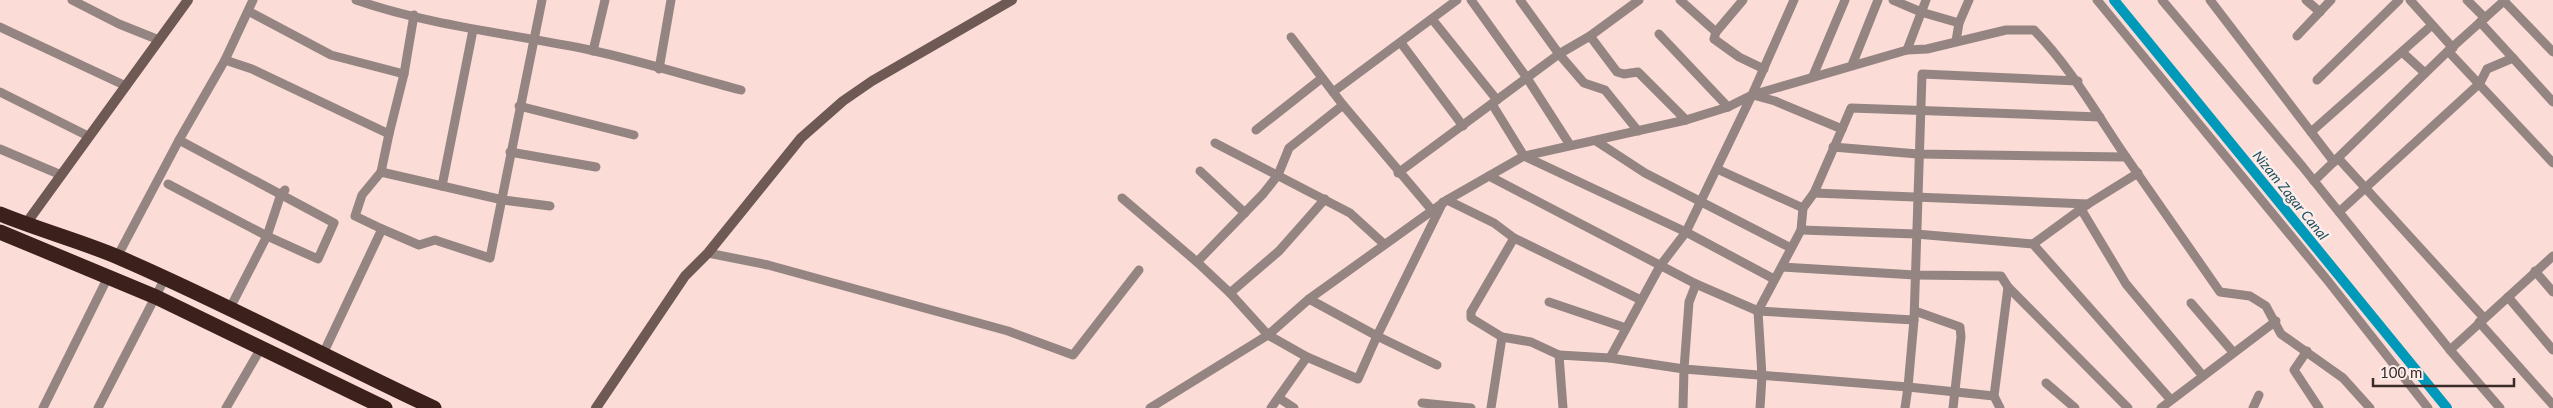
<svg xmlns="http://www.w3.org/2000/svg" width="2553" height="408" viewBox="0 0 2553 408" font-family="Lato,sans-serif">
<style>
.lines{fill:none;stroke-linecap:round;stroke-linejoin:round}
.canal{stroke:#0199ba;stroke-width:10}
.street{stroke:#958582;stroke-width:9}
.secondary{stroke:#6f5955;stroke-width:10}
.highway{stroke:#3c201c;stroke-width:15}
.labels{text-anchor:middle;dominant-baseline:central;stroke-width:5;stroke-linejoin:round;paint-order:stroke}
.water-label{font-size:14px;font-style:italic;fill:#1c4e5c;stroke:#fdedea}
</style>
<rect width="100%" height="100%" fill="#fbdcd6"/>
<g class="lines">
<path class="canal" d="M2114,0L2447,408"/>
<g class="street">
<path d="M72,0L119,24L159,40"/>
<path d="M356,0C431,26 513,34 590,50C641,61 691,77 741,90"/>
<path d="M1471,0L1527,78L1570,145"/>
<path d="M1520,0L1559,54L1584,83L1605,90L1638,131"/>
<path d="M1680,0L1716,32L1714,39L1739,57L1764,69"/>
<path d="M1794,0L1752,95L1907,50L1927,49L2006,30H2034C2071,68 2096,113 2126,157C2157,202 2189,247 2220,292L2250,296L2266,306L2281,334L2343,378L2370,408"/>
<path d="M1893,0L1921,12L1959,23L1956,41"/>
<path d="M2097,0L2328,281L2428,408"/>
<path d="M2162,0L2302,166L2450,350L2500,408"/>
<path d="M2210,0L2334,162"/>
<path d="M2306,0L2320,12"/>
<path d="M2410,0L2453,48"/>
<path d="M2467,0L2485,18"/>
<path d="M2504,1L2553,52"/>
<path d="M248,11L331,55L404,74"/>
<path d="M1432,19L1497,100"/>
<path d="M2480,22L2553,102"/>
<path d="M1959,23L1969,0"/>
<path d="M0,27L126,86"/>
<path d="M1716,32L1743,0"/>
<path d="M1659,34L1728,107"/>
<path d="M1590,36L1617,72L1624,74L1638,72L1686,120"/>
<path d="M2297,36L2331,0"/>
<path d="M1291,37L1343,105"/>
<path d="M1401,43L1463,126"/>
<path d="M1907,50L1926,0"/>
<path d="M593,51L605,0"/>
<path d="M2448,51L2553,163"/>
<path d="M2402,52L2425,73"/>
<path d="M225,60L252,69L389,134L381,172"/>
<path d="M1852,65L1878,0"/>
<path d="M659,69L671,0"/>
<path d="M1813,76L1845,0"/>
<path d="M2317,80L2399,0"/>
<path d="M0,92L88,136"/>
<path d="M1333,92L1457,0"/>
<path d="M1753,95L1775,101L1842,129L1814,193L1803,208L1801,230L1758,311L1762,376L1760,408"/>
<path d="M1492,104L1524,156L1686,232L1774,279"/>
<path d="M519,106L634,135"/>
<path d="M1842,129L1851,108L2100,117"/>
<path d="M1256,130L1322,78"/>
<path d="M2311,132L2432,25"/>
<path d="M389,134L404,74L414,15"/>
<path d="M1596,141L1645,173L1791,248"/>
<path d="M1215,143L1350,213L1384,244"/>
<path d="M1833,147L1918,154L2126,157"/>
<path d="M0,149L61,175"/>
<path d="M510,152L596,167"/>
<path d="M2338,158L2484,318"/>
<path d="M1717,169L1803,208"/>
<path d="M1200,171L1245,213"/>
<path d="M1398,173L1559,54L1590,36L1639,0"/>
<path d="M1489,176L1696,284L1758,311L1914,320"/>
<path d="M2314,181L2448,51L2505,0"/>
<path d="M168,184L267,236L318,259L334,223L179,140"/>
<path d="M442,186L473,30"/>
<path d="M1814,193L2088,204L2138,173"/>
<path d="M1122,198L1197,262"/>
<path d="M1447,200L1524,156L1686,120L1728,107L1752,95L1686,232L1660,266L1610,358"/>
<path d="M1431,209L1343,105L1289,148L1278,175L1263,194L1197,262L1230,293L1268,335L1307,357L1358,379L1377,336L1437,365"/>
<path d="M2081,209L2126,284L2203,376"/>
<path d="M2339,212L2480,83L2487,69L2513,58"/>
<path d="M382,229L355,216L362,195L381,172L503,200L550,206"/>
<path d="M1801,230L1916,234L2033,244L2088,204"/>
<path d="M1514,238L1471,312V318L1502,337L1531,342L1559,355"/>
<path d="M2033,244L2171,400"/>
<path d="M708,253L768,265L1008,331L1073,355L1139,270"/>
<path d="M117,257L179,140L225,60L253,0"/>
<path d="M1782,267L1915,275L2001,276L2008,287L2128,408"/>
<path d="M2535,271L2553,292"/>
<path d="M1696,284L1689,302L1684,369L1908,387L1914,320L1922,74L2078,81"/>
<path d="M1230,293L1279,251L1325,199"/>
<path d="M2508,297L2553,350"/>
<path d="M1309,299L1377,336L1443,202"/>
<path d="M1549,302L1626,328"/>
<path d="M2191,303L2233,352"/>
<path d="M230,308L267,236L281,194L285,190"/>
<path d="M1915,311L1960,327L1961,337L1953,408"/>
<path d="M2479,322L2553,405"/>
<path d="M2450,350L2553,256"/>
<path d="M2307,351L2294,370L2319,408"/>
<path d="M322,356L382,229L419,245L435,240L490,258L542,0"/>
<path d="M2046,383L2075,408"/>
<path d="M1279,398L1294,408"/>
<path d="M1422,403L1471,408"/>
<path d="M43,408L108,277"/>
<path d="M98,408L164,280"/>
<path d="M226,408L261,348"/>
<path d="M1150,408L1268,335L1309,299L1447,200L1494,223L1514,238L1641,300"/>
<path d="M1271,408L1307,357"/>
<path d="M1491,408L1502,337"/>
<path d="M1563,408L1559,355L1610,358L1684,369L1683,408"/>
<path d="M1905,408L1908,387L1994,396"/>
<path d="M2000,408L1994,396L2008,287"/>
<path d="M2161,408L2276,321"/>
<path d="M2253,408L2259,395"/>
</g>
<g class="secondary">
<path d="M25,225L188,0"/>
<path d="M596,408L685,276L708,253L801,138L843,101L872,81L1012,0"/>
</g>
<g class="highway">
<path d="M0,214C39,230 80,241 118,257C225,303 329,359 434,408"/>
<path d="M0,232L156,297L385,408"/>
</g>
</g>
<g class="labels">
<g class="water-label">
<text transform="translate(2291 195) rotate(51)">Nizam Zagar Canal</text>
</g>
</g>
<path d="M2373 378v8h141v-8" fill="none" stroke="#3b2c2a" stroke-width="2.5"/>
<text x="2380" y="378" font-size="15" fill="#3b2c2a" stroke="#fdedea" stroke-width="4" paint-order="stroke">100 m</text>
</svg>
